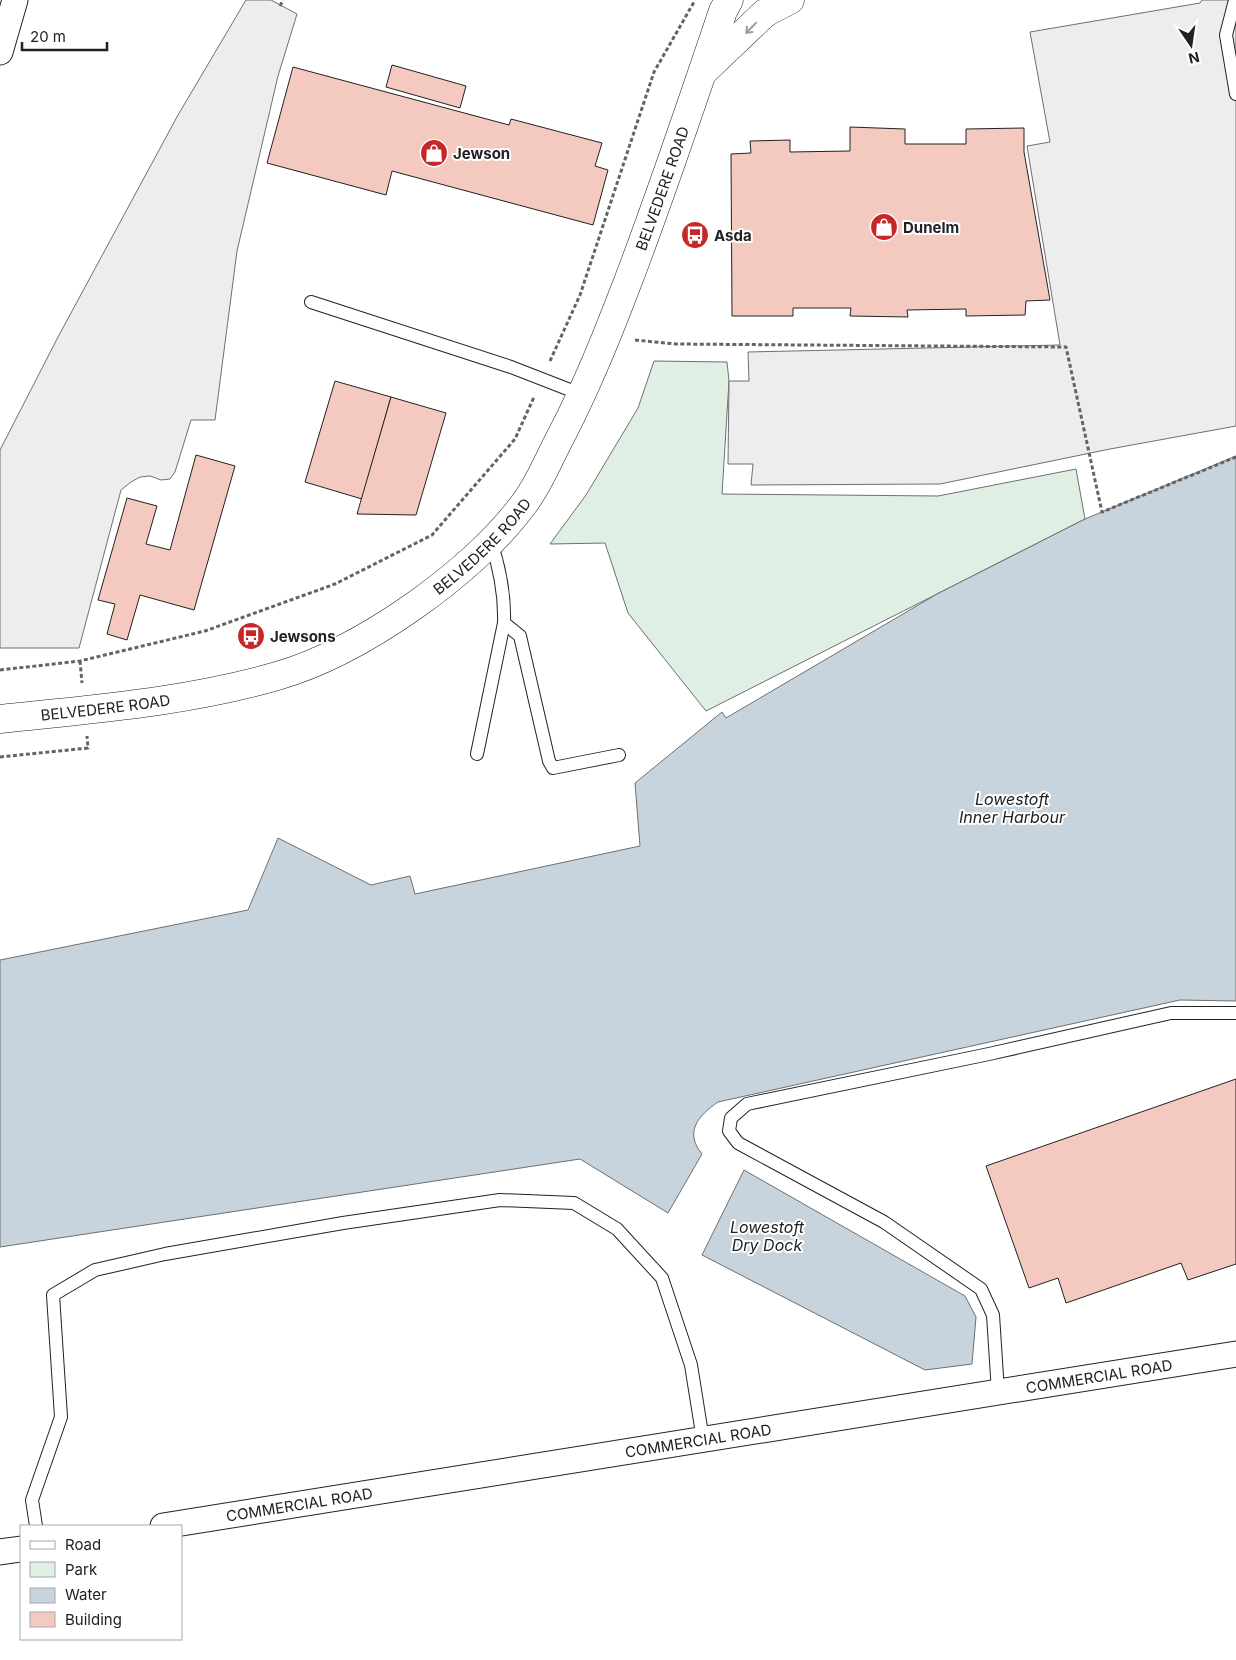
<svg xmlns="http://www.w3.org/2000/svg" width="1236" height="1660" viewBox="0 0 1236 1660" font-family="Inter,sans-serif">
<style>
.green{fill:#e0efe3;stroke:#6f6f6f}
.parking{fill:#ededed;stroke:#6f6f6f}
.water{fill:#c7d3dd;stroke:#6f6f6f}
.building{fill:#f3c9c0;stroke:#222}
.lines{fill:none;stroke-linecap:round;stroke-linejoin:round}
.service-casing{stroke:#222;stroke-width:14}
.minor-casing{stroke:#222;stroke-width:27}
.trunk-casing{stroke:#222;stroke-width:29}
.path{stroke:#646464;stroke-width:3;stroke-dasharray:4 2.5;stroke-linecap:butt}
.service{stroke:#fff;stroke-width:12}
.minor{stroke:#fff;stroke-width:25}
.trunk{stroke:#fff;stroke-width:28}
.oneway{stroke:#9c9c9c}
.labels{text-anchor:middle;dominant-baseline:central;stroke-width:4;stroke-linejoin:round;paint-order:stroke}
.poi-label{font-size:15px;font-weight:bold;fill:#222;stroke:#fff;text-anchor:start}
.street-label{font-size:15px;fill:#222;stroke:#fff}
.water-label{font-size:16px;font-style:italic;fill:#222;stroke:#fff}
</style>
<rect width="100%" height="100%" fill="#fff"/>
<path class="green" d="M654,361L727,362L729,381L722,494L938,496L1076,469L1085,519L706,711L628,613L605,543L550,544L586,495L638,408Z"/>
<g class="parking">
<path d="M246,0H271L297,14L278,76L237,251L215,420H191L175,472L170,479L161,480L150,476L140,477L131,482L121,490L79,648H0V450L58,337L178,115Z"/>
<path d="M1202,0H1236V426L1110,449L940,484L751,485L753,464H728L729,381H749L748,352L1060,345L1027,146L1050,142L1030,32L1200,3Z"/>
</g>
<g class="water">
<path d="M1236,456V1001L1180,1000L718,1102C698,1116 684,1132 702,1154L668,1213L580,1159L0,1247V960L248,910L278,838L371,885L410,876L415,894L640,846L635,783L722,712L726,718L937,594L1085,519Z"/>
<path d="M744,1170L965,1296L976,1317L972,1364L925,1370L702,1255Z"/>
</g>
<g class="building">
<path d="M392,65L466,86L460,108L386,87Z"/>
<path d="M293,67L509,125L511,119L602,143L595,166L608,170L593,225L392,171L386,195L267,163Z"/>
<path d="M850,127L905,129V144H966V129L1024,128V152L1050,300L1026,301L1025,315L966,316V309L907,310L908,317L850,316L851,308H793V316H732L731,154L751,153L750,141L790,140V152L850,151Z"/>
<path d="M335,381L391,397L362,499L305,482Z"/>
<path d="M391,397L446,413L416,515L357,514Z"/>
<path d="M196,455L235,466L194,610L140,595L127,640L107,634L115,604L98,600L127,498L157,506L146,544L170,550Z"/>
<path d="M1236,1079V1264L1188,1280L1181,1263L1066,1303L1058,1278L1029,1288L986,1166Z"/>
</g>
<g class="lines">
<g class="service-casing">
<g id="service">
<path d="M1235,0L1226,35L1236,94"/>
<path d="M311,302L511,367L583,395"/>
<path d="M504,623L520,636L549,761L553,768L619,755"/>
<path d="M477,754L504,623C505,594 500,569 491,542"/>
<path d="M998,1392L993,1315L981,1289L884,1222L738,1143L729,1131L731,1118L747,1104L989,1054L1171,1013H1236"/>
<path d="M36,1526L32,1500L61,1417L53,1295L95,1270L165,1254L343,1223L500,1200L574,1203L617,1229L662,1278L691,1365L703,1440"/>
</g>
</g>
<g class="minor-casing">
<g id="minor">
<path d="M0,52L15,0"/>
<path id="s1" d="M163,1526L1236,1354"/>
<path d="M0,1552L21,1549"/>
</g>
</g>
<g class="trunk-casing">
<g id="trunk">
<path d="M703,72L765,13L790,0"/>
<path id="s2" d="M0,719C93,709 187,702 277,676C359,653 473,573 523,505C539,485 549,458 561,436C588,384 609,331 630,276C663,189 693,100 723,11L729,0"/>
</g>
</g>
<g class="path">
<path d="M280,6L283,0"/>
<path d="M635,340L676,344L1066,347L1102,512L1236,457"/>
<path d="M550,361L580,295L654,72L694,2"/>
<path d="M80,661L82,683"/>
<path d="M0,670L80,661L205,631L335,584L432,535L515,439L534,397"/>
<path d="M0,757L88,748L87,736"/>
</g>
<use href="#service" class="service"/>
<use href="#minor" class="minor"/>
<use href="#trunk" class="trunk"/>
</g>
<defs><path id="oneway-shaft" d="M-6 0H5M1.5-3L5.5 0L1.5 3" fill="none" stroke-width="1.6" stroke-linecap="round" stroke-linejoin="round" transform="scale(1.25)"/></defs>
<use class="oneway" href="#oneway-shaft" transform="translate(751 28) rotate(134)"/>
<defs>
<g id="shop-disc" transform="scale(1.4375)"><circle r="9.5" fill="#c62828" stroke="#fff"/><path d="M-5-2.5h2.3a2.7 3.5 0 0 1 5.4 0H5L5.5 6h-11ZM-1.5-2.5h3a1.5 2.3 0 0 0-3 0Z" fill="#fff"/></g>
<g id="bus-disc" transform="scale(1.4375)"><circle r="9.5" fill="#c62828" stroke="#fff"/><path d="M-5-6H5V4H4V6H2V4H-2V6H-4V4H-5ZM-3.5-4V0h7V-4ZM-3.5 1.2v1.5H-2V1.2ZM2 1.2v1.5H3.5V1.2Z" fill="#fff"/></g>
</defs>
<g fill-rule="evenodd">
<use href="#shop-disc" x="434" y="153"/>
<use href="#shop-disc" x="884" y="227"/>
<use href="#bus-disc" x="695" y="235"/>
<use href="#bus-disc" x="251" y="636"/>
</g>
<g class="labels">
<g class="poi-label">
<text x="453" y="153">Jewson</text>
<text x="903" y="227">Dunelm</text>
<text x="714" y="235">Asda</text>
<text x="270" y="636">Jewsons</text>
</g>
<g class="street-label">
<text stroke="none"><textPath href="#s2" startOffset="931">BELVEDERE ROAD</textPath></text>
<text stroke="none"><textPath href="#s2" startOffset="526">BELVEDERE ROAD</textPath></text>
<text stroke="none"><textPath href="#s2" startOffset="106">BELVEDERE ROAD</textPath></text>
<text stroke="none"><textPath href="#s1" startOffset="948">COMMERCIAL ROAD</textPath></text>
<text stroke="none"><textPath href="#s1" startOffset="542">COMMERCIAL ROAD</textPath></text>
<text stroke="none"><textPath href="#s1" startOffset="138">COMMERCIAL ROAD</textPath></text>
</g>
<g class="water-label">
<text x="1012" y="799">Lowestoft<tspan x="1012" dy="18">Inner Harbour</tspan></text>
<text x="767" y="1227">Lowestoft<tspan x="767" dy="18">Dry Dock</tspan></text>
</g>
</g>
<rect x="20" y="1525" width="162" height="115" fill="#ffffff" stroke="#a7a7a7"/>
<rect x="30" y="1541" width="25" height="8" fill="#ffffff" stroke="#a7a7a7"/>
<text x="65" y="1550" font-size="15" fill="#222222">Road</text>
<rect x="30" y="1562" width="25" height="15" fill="#e0efe3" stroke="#a7a7a7"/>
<text x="65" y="1575" font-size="15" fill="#222222">Park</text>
<rect x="30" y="1588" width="25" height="15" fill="#c7d3dd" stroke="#a7a7a7"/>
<text x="65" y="1600" font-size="15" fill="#222222">Water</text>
<rect x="30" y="1612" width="25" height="15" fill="#f3c9c0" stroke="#a7a7a7"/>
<text x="65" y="1625" font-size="15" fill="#222222">Building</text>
<g transform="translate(1191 45) rotate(167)" stroke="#ffffff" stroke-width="4" paint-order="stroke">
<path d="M0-4L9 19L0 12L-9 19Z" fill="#222222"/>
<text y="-8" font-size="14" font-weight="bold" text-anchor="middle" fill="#222222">N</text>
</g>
<path d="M22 42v8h85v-8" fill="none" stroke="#222222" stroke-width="2.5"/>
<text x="30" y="42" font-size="15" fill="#222222" stroke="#ffffff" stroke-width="4" paint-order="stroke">20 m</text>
</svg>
